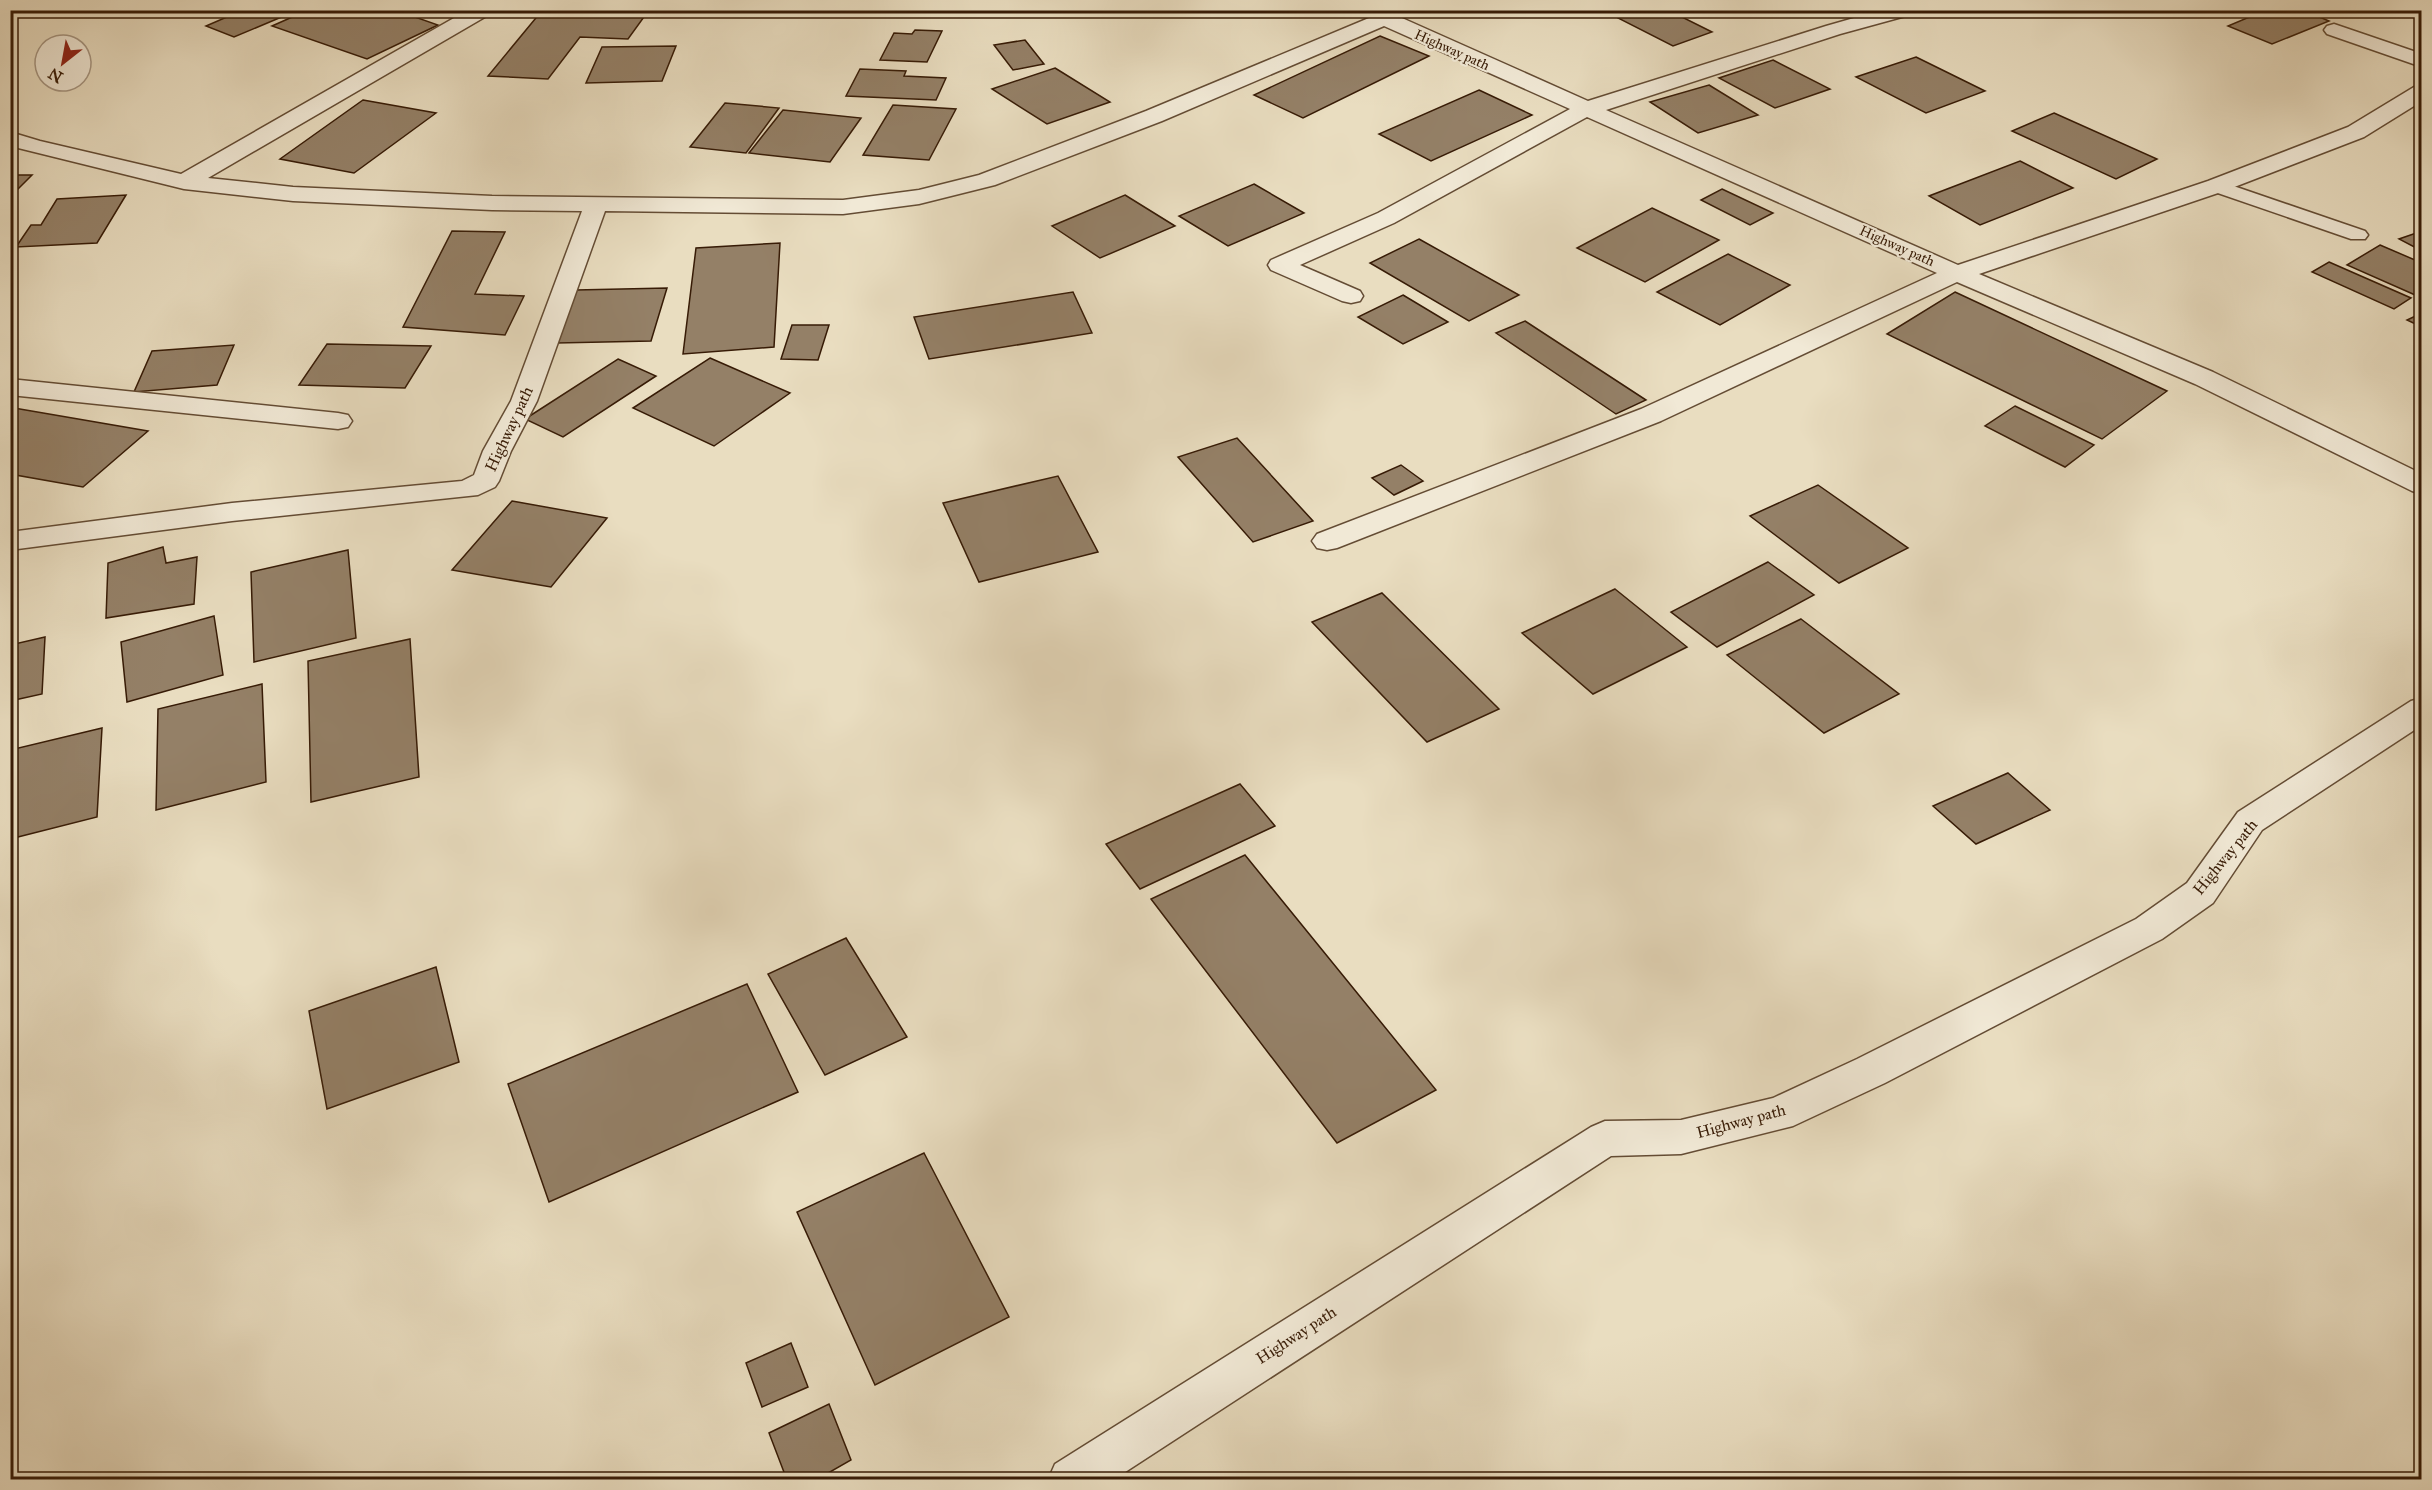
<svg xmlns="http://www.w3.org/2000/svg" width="2432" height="1490" viewBox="0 0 2432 1490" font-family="'IM FELL Great Primer',serif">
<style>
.building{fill:#948067;stroke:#371b06;stroke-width:1.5}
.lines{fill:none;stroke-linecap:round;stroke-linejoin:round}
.service-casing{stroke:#644c34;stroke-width:3}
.minor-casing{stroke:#644c34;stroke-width:3}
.service{fill:#f1e9d6;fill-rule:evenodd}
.minor{fill:#f1e9d6;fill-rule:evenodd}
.labels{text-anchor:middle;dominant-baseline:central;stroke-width:4.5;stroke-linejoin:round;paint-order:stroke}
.far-street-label{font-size:14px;fill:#371b06;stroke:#f1e9d6}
.street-label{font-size:16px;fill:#371b06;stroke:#f1e9d6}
</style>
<rect width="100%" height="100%" fill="#e9ddc0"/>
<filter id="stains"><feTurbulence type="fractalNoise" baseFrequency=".00333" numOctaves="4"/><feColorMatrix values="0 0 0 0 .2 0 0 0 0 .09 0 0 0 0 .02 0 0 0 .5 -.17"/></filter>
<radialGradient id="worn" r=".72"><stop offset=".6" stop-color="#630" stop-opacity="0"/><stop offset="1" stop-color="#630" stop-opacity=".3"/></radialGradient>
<g class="building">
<path d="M243,10H283L291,13L234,37L206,26Z"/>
<path d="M308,10H395L438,25L367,59L272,26Z"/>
<path d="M566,10H649L628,39L580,37L548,79L488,76L540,13L563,14Z"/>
<path d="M1632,10H1668L1712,32L1673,46L1614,16Z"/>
<path d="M2266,10H2303L2329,21L2272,44L2228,26Z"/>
<path d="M915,30L942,31L927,62L880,60L894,33L912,34Z"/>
<path d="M1380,36L1429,56L1303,118L1254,95Z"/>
<path d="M1025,40L1044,64L1013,70L994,45Z"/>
<path d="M676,46L662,81L586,83L602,47Z"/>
<path d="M1916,57L1985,91L1926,113L1856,77Z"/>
<path d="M1773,60L1830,89L1775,108L1719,78Z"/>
<path d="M1055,68L1110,102L1047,124L992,89Z"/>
<path d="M860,69L906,71L904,76L946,78L936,100L846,96Z"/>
<path d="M1709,85L1758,115L1698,133L1650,102Z"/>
<path d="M1479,90L1532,115L1431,161L1379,134Z"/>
<path d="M363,100L436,113L354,173L280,159Z"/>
<path d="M725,103L779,108L746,153L690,147Z"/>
<path d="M893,105L956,109L929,160L863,155Z"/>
<path d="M783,110L861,118L830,162L749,153Z"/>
<path d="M2054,113L2157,159L2116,179L2012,131Z"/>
<path d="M2020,161L2073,188L1980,225L1929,196Z"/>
<path d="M10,175H32L10,197Z"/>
<path d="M1254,184L1304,213L1228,246L1179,216Z"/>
<path d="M1722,189L1773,213L1750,225L1701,200Z"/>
<path d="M126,195L97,243L16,247L31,225H41L57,199Z"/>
<path d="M1125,195L1175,226L1100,258L1052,226Z"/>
<path d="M1652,208L1719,240L1645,282L1577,248Z"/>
<path d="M452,231L505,232L475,294L524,296L505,335L403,327Z"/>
<path d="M2422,231V251L2399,239Z"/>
<path d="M1419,239L1519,295L1469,321L1370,263Z"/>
<path d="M780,243L774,347L683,354L696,248Z"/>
<path d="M2380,245L2422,263V298L2347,265Z"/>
<path d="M1728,254L1790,285L1720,325L1657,292Z"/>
<path d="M2329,262L2411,298L2394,309L2312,272Z"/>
<path d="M667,288L651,341L557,343L576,290Z"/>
<path d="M1073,292L1092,333L929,359L914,317Z"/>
<path d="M1955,292L2167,391L2102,439L1887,334Z"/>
<path d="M1403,295L1448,322L1403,344L1358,317Z"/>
<path d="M2422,313V327L2407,320Z"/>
<path d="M1525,321L1646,400L1616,414L1496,333Z"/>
<path d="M792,325H829L818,360L781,359Z"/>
<path d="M327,344L431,346L405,388L299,385Z"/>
<path d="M234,345L217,385L134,392L152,351Z"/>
<path d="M710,358L790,393L714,446L633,408Z"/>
<path d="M618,359L656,376L563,437L525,419Z"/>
<path d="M2015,406L2094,445L2065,467L1985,426Z"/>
<path d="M14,408L148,431L83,487L10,474V411Z"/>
<path d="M1237,438L1313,521L1253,542L1178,457Z"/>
<path d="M1401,465L1423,481L1394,495L1372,478Z"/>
<path d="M1058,476L1098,552L979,582L943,503Z"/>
<path d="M1818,485L1908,548L1839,583L1750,516Z"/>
<path d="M512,501L607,518L551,587L452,570Z"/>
<path d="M163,547L166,563L197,557L194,604L106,618L108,563Z"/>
<path d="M348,550L356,638L254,662L251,572Z"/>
<path d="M1768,562L1814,595L1717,647L1671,612Z"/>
<path d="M1615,589L1687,647L1593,694L1522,633Z"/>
<path d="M1382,593L1499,709L1427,742L1312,622Z"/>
<path d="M214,616L223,675L127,702L121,642Z"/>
<path d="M1801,619L1899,694L1824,733L1727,655Z"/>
<path d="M45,637L42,694L10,701V645Z"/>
<path d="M410,639L419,777L311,802L308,661Z"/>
<path d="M262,684L266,782L156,810L158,709Z"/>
<path d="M102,728L97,817L10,839V750Z"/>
<path d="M2008,773L2050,810L1976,844L1933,806Z"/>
<path d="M1240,784L1275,826L1140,889L1106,844Z"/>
<path d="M1245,855L1436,1090L1337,1143L1151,899Z"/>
<path d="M846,938L907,1037L825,1075L768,974Z"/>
<path d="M436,967L459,1062L327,1109L309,1011Z"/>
<path d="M747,984L798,1092L549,1202L508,1084Z"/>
<path d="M924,1153L1009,1317L875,1385L797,1212Z"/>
<path d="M791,1343L808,1387L762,1407L746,1363Z"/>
<path d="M829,1404L851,1460L816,1480H787L769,1433Z"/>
</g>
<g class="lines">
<g class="service-casing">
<path id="service" d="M2216,180L2365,231L2368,235L2365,239H2351L2209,190L2207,186L2209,182Z"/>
</g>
<g class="minor-casing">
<g id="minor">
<path d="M10,10H28L25,14L10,20Z"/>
<path d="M468,10H493L490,14L208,178L293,187L492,196L843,200L919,190L979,175L1146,111L1369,18L1360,10H1384L1588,101L1826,26L1882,10H1916L1913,14L1840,34L1606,110L1958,265L2208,181L2348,127L2414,87L2422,86V101L2364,137L2224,191L1979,274L2213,372L2422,474V494L2412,491L2195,384L1957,282L1661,421L1337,548L1327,550L1317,548L1312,541L1317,534L1641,409L1937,273L1587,117L1394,223L1300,265L1360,291L1363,296L1360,301L1351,303L1342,301L1271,270L1268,265L1271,260L1378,213L1570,109L1384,26L1162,121L995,185L919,204L843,214L605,211L537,401L511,451L499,481L495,487L478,495L232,521L10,550V532L232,503L462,481L474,475L483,451L511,401L582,211L492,210L293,201L184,189L10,146V132L40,141L181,174Z"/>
<path d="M2334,24L2422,54V67L2327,34L2324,30L2327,26Z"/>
<path d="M10,379L338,413L348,415L352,421L348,427L338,429L10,395Z"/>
<path d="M2422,698V725L2262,830L2213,903L2162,939L1885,1083L1793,1126L1681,1154L1611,1156L1113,1480H1048L1055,1464L1591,1127L1605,1121L1681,1120L1773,1098L1857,1059L2136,919L2187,883L2238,812L2411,701Z"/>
</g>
</g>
<use href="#service" class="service"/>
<use href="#minor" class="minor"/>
</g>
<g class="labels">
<g class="far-street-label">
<text transform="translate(1452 50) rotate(24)">Highway path</text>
<text transform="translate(1897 246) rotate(24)">Highway path</text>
</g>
<g class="street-label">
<text transform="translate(509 429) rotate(-65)">Highway path</text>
<text transform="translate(2225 857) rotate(-51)">Highway path</text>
<text transform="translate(1741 1121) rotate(-15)">Highway path</text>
<text transform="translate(1296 1335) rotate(-33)">Highway path</text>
</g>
</g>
<rect width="2432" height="1490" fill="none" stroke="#e9ddc0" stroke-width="36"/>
<rect x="12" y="12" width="2408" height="1466" fill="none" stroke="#371b06" stroke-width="3"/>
<rect x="18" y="18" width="2396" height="1454" fill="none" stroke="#371b06" stroke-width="1.5"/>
<g transform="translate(63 63) rotate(211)"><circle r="28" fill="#f1e9d6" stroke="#a79783" stroke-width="1.5"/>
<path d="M0-4.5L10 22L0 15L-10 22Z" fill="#8f2418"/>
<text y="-9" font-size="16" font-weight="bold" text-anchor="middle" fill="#371b06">N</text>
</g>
<rect width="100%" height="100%" filter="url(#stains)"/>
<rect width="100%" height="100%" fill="url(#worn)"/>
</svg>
